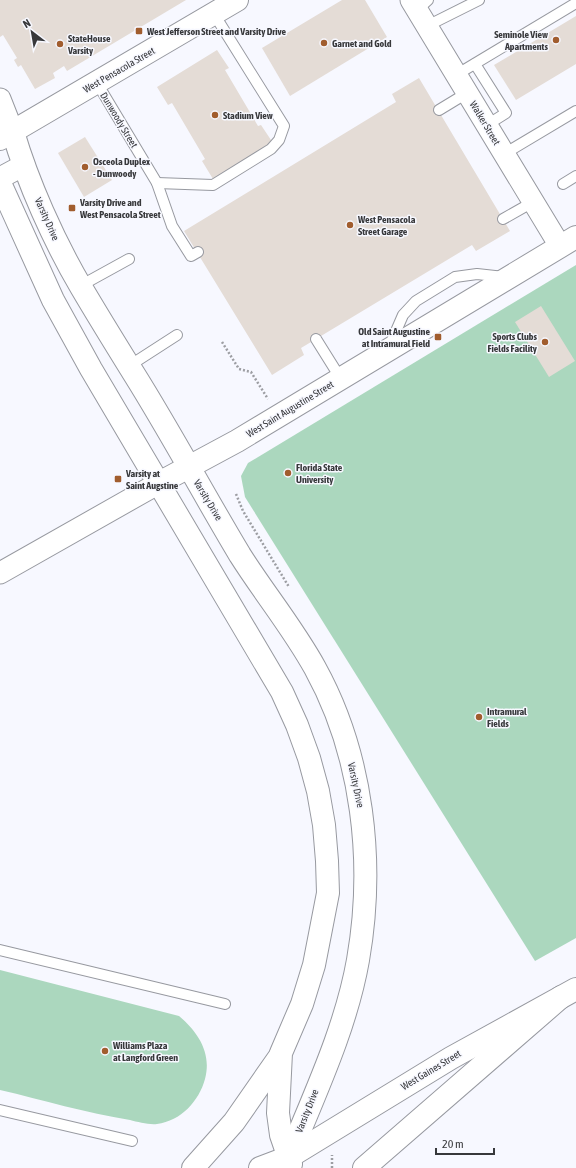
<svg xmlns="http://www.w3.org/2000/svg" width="576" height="1168" viewBox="0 0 576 1168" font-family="'Asap Condensed',sans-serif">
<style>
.green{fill:#abd7be}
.building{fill:#e4dcd6}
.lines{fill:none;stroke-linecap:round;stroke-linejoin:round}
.service-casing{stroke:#9799a0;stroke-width:12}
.minor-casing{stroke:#9799a0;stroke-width:23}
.tertiary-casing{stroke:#9799a0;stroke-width:24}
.secondary-casing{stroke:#9799a0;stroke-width:24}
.path{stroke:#9d9ea3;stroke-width:2.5;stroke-dasharray:2 2;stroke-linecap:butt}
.service{stroke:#fff;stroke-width:10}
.minor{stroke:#fff;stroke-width:21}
.tertiary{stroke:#fff;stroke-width:22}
.secondary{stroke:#fff;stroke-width:22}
.poi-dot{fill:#a15d2e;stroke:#f7f8ff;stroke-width:1.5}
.labels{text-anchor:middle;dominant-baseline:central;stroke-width:3;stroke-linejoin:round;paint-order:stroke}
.poi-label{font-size:10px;font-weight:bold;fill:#37383b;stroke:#f7f8ff;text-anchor:start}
.street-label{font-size:10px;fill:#37383b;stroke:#f7f8ff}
</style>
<rect width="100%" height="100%" fill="#f7f8ff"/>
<g class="green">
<path d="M576,265V938L535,961L245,497L241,476L248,463Z"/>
<path d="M0,970L179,1016C198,1032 212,1053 205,1079C199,1101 181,1121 157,1124C149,1125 138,1122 130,1120C86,1113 43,1100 0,1090Z"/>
</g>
<g class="building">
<path d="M0,0H186L67,71L64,66L53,73L55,78L35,89L21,65L18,67L14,60L17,58L3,35L0,37Z"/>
<path d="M342,0H365L387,37L290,96L262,48Z"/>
<path d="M576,16V64L516,100L494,65Z"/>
<path d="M217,50L229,68L225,70L258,126L261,125L273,143L213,179L202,161L205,159L172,103L168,105L157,87Z"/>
<path d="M419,78L510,231L476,251L472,245L316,339L301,348L304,355L272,375L184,231L396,102L392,94Z"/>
<path d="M85,137L112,180L84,197L58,153Z"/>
<path d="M541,306L575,361L549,377L515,322Z"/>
</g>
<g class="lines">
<g class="service-casing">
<g id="service">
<path d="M417,10L428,0"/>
<path d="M427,26L479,0"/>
<path d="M475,64L506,113L487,125"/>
<path d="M456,75L576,3"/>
<path d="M97,83L157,183L172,226L191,256L198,252"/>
<path d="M439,110L467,93"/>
<path d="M504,154L576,111"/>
<path d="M157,183L213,185L271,149L279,140L284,126L214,14"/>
<path d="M563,184L576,176"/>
<path d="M503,219L533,202"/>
<path d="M80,286L129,259"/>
<path d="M316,339L341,379"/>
<path d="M390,345L403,315L416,301L455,277L477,274L504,277"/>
<path d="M129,366L177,335"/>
<path d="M0,950L225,1004"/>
<path d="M0,1110L132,1141"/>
</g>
</g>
<g class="minor-casing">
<g id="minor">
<path d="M411,0L560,246"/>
<path d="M0,99L13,132"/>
<path d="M0,178L24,165"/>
<path d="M0,573L159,483"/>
</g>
</g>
<g class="tertiary-casing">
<path id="tertiary" d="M289,1157L451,1058L576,989"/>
</g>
<g class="secondary-casing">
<g id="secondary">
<path d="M13,132C28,183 54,241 81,287C98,316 116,345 134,374C171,433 204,495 240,555C264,593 293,628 315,668C363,755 375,863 358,960C346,1028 315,1093 289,1157L278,1168"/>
<path d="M0,139L237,0"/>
<path d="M0,183L53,300L91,369L282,692L297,725L309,758L318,791L324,825L327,861L328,893L314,965L302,1004L281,1053L278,1113L281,1135L291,1164"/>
<path d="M159,483L237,441L576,237"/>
<path d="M193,1168L234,1122L280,1056"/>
<path d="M260,1168L289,1157"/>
<path d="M364,1168L561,997"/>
</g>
</g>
<g class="path">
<path d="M222,342L239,369L251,372L268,399"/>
<path d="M236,494L243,511L289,587"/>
<path d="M332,1168V1155"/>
</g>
<use href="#service" class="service"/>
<use href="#minor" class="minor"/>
<use href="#tertiary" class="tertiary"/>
<use href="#secondary" class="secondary"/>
</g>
<g class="poi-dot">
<rect x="135" y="27" width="8" height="8" rx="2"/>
<circle cx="556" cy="40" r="4"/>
<circle cx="324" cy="43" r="4"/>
<circle cx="60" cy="44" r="4"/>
<circle cx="215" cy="115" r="4"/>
<circle cx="85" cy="167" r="4"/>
<rect x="68" y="204" width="8" height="8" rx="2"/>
<circle cx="350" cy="225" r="4"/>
<rect x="434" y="333" width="8" height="8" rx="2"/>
<circle cx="545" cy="342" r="4"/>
<circle cx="288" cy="473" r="4"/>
<rect x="114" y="475" width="8" height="8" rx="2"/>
<circle cx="479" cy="717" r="4"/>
<circle cx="105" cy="1051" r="4"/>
</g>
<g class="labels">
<g class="poi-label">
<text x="147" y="31">West Jefferson Street and Varsity Drive</text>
<text x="548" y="34" text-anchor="end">Seminole View<tspan x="548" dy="12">Apartments</tspan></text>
<text x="68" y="38">StateHouse<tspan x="68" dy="12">Varsity</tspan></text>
<text x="332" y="43">Garnet and Gold</text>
<text x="223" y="115">Stadium View</text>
<text x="93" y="161">Osceola Duplex<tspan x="93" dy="12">- Dunwoody</tspan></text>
<text x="80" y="202">Varsity Drive and<tspan x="80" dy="12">West Pensacola Street</tspan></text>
<text x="358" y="219">West Pensacola<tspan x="358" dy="12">Street Garage</tspan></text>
<text x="430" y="331" text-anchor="end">Old Saint Augustine<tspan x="430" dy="12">at Intramural Field</tspan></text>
<text x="537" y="336" text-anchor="end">Sports Clubs<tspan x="537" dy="12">Fields Facility</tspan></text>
<text x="296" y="467">Florida State<tspan x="296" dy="12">University</tspan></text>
<text x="126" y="473">Varsity at<tspan x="126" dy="12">Saint Augstine</tspan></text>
<text x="487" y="711">Intramural<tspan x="487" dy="12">Fields</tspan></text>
<text x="113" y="1045">Williams Plaza<tspan x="113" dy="12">at Langford Green</tspan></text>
</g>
<g class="street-label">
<text transform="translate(119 70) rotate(-30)">West Pensacola Street</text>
<text transform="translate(119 120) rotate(59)">Dunwoody Street</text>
<text transform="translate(485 123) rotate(59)">Walker Street</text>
<text transform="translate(47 219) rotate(66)">Varsity Drive</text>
<text transform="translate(290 409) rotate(-31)">West Saint Augustine Street</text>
<text transform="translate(208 500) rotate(59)">Varsity Drive</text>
<text transform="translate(356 785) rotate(78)">Varsity Drive</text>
<text transform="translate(431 1070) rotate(-31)">West Gaines Street</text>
<text transform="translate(307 1111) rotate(-68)">Varsity Drive</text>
</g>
</g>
<g transform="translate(32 32) rotate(329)" stroke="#f7f8ff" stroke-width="3" paint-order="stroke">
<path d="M0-3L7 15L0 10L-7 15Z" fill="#37383b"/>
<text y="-6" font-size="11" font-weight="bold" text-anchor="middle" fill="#37383b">N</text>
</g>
<path d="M436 1148v6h58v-6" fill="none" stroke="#37383b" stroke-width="2"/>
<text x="442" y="1148" font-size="12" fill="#37383b" stroke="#f7f8ff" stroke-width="3" paint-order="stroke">20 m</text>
</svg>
